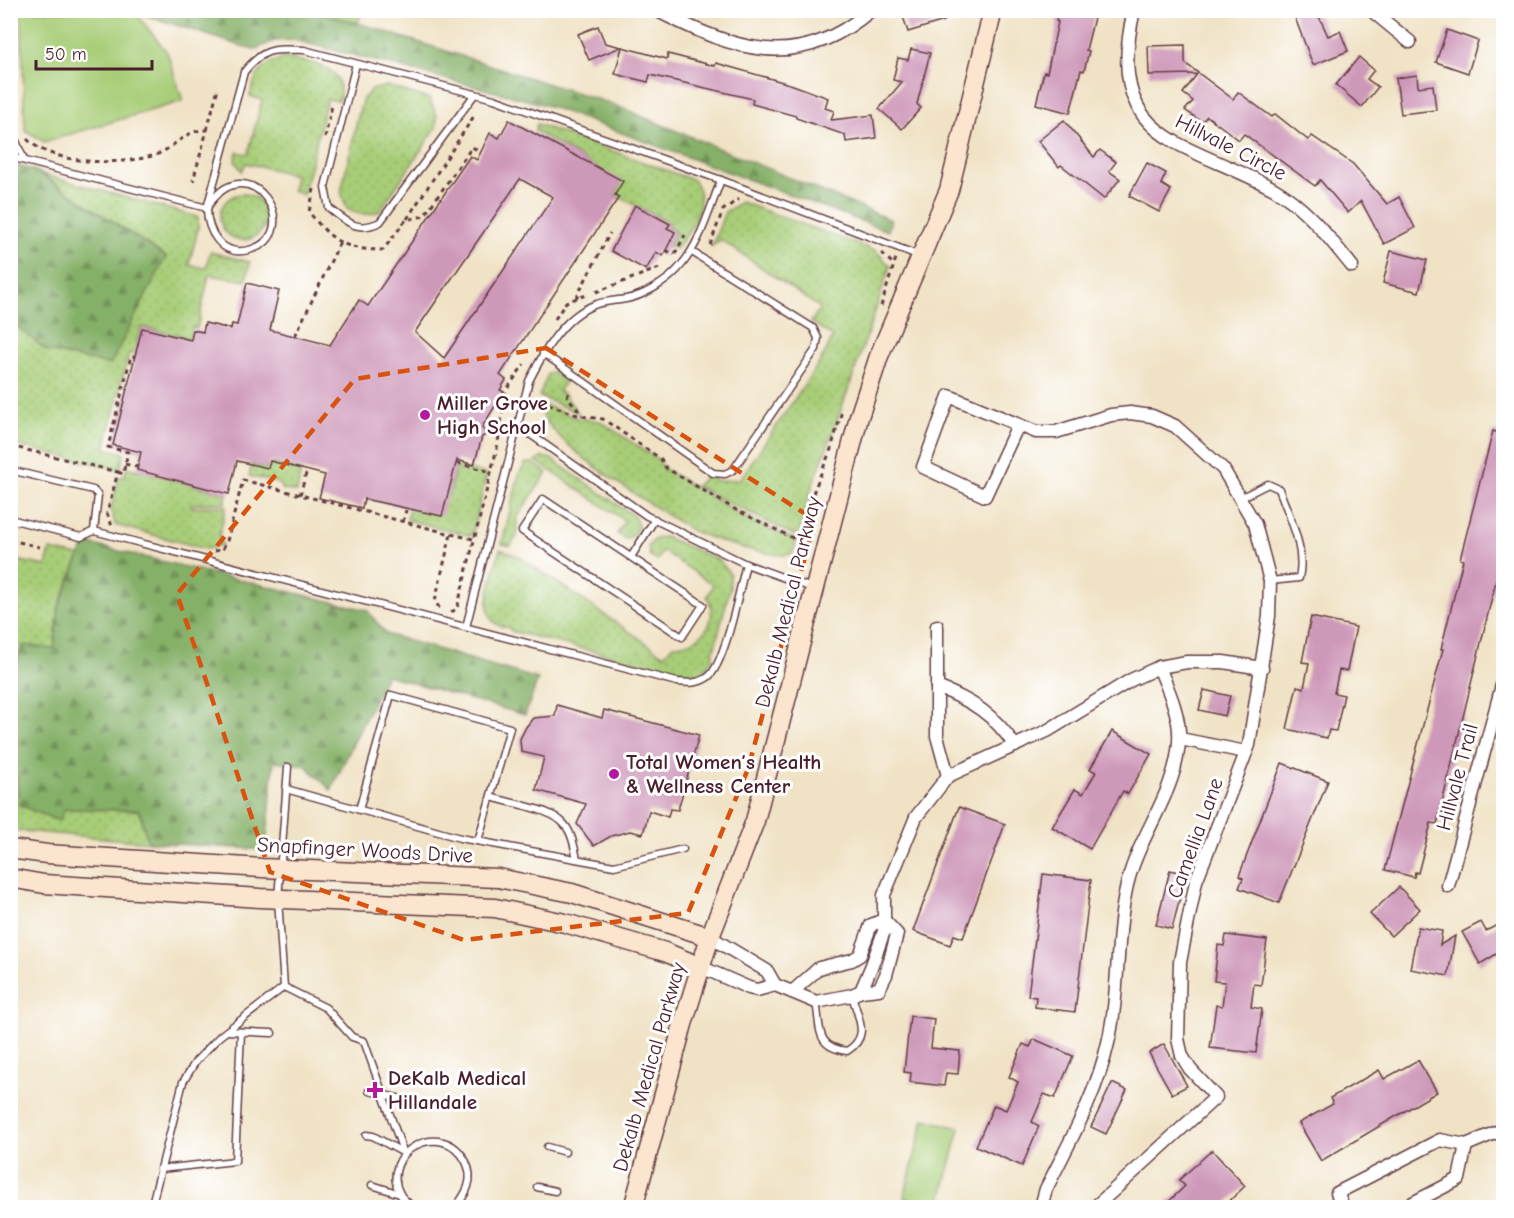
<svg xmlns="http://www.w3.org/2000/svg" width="1514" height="1218" viewBox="0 0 1514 1218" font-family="'Comic Neue',sans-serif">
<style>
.green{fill:url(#green-dots);stroke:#787651;stroke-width:1.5}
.forest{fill:url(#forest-firs);stroke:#68684a;stroke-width:1.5}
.pitch{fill:#a7cd77;stroke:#787651;stroke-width:1.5}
.building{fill:#ce98b9;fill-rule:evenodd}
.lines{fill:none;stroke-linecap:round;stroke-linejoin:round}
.lane-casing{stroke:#633c42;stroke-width:9}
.street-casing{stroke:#633c42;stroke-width:15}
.secondary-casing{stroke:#633c42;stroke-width:21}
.path{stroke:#633c42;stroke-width:3;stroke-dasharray:4.5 4.5;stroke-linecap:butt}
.lane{stroke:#fff;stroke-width:6}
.street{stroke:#fff;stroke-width:12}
.secondary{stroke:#fbe5cf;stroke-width:18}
.marked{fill:none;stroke:#d8530f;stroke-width:4.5;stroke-dasharray:12 8;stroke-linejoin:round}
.poi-dot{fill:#b5179e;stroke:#fff;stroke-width:2}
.labels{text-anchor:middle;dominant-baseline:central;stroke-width:6;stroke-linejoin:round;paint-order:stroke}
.street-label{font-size:21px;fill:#4a1f2b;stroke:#fff}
.poi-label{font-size:21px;font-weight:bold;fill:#4a1f2b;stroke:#fff;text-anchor:start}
</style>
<defs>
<pattern id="green-dots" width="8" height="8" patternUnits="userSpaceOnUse" patternTransform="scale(1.5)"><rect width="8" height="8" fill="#a7cd77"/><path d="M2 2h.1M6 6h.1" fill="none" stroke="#91b067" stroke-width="1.8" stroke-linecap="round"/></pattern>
<pattern id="forest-firs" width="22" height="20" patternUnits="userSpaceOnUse" patternTransform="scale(1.5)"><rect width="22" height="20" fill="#85b068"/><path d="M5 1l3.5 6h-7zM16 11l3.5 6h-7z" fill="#6f8f56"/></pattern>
</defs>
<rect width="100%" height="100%" fill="#fff"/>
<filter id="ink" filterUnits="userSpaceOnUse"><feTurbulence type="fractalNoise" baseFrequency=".0167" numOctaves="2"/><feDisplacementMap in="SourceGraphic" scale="12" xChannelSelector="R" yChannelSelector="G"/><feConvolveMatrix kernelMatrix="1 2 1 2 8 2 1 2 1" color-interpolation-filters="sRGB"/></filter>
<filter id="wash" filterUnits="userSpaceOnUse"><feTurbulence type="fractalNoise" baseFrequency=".008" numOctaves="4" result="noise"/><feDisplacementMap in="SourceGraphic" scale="24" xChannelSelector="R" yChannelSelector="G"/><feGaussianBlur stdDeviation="1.35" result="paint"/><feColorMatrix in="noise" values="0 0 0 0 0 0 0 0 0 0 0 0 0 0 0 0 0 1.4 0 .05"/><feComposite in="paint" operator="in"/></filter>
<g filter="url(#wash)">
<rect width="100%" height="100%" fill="#f0e2c5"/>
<g class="green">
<path d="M311,11H362L358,23Z"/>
<path d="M285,58C312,64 347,64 339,101L327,99L303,195L292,190L295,175L246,163L242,171L235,161L237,152L248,154L262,100L250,96C255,74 262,63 285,58Z"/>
<path d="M387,86L430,99L437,117L436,128L380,211C367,216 359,215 347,209L341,192L360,108L363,99L371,90Z"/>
<path d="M537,124L693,180C711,202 691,231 676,249L668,248L676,232L668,228L670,223L615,195L621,182L535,131Z"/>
<path d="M41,174L198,217V229L189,265L206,268L210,252L250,262L246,281L209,275L197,329L192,327L190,338L141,327L134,354L129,353L105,448L124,453L120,470L11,444V321L47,351L166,257Z"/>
<circle cx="243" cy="217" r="23"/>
<path d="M741,202L876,251L890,266C866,340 841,413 813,484C806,502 805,520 797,537L696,486L707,475L717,481L740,479L820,362L833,337L811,322L820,308L721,240L712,246L725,212Z"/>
<path d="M554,372L566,381L558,391L565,395L578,413L539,396L548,374Z"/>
<path d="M542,404L577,418L600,421L660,461L664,469L745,517L796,541L793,553C774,561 708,538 689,529C651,504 549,445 538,405Z"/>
<path d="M542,457L551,459L633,515L638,525L635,534L626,539L617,534L625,521L536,461Z"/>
<path d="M526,463H533L547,473L517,518V537L510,546L502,544L519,474Z"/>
<path d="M275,464L301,471L297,492L282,489L278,483L249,476L252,465L269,469L271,465Z"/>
<path d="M127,467L227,494L225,503L191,504L192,507L226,506L219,537L222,545L206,549L115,525L111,508L119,477H124Z"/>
<path d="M456,467L487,474L472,536L407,520L409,508L449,495Z"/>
<path d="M665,537L719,560L730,574V588L711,662L700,674L686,675L682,671L677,672L511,631L509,627C471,627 495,572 500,549L518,556L664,655L673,645C700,644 721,624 707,596L713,585L663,551L657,560L650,557L648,547C653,540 656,537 665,537Z"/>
<path d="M50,550L80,556L59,606L54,650L14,662L11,677V559L46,566Z"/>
<path d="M10,770L64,809L139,810L148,842L11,830Z"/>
</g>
<g class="forest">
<path d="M132,11H311L358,23L612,104L891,220L888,231L546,105L294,40L274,41L254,50Z"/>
<path d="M11,164L36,171L166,257L110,365L47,351L11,321Z"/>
<path d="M85,543L367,610L386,634L538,679L525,715L386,675L331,790L305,765L274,761L266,850L148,842L139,810L65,809L59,821L19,805L17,777L11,770C10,729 2,681 24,645L54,649L59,606Z"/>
</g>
<g class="pitch">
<path d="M21,11H134L167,52L183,101L44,142L25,130Z"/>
<path d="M924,1119L960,1128L939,1207L904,1198Z"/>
</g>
<g id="blocks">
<g class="building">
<path d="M901,10H941L944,21L908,32Z"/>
<path d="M1058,10H1096L1086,50L1089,51L1084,71L1081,70L1070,113L1036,104L1044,72L1047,73L1058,22L1056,21Z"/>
<path d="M1292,10H1316L1328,36L1340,31L1348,51L1313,65Z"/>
<path d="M598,26L605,43L621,47L589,60L578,34Z"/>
<path d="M1447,30L1478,41L1468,73L1436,62Z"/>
<path d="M1185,45V63L1233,99L1238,92L1272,117L1275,114L1308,140L1312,136L1353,164L1387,204L1399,197L1415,228L1384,244L1361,201L1348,213L1320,180L1315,186L1244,134L1239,140L1207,116L1202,122L1185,110L1193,101L1183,93L1197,74L1149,75L1148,46Z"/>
<path d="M622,47L667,59L668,54L715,66L716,63L793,85L828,98L825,108L834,111L831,120L873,115L876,138L846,142L845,135L796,118V116L752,104L753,99L650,75L648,82L615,74Z"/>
<path d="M911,49L930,53L917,104L921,108L902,129L879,109L902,82L893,80L898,58L908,60Z"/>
<path d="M1359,57L1374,70L1367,79L1378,87L1362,107L1336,85Z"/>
<path d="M1417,75L1418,87L1433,85L1436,110L1401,114L1396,78Z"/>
<path d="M509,120L623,181L615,195L619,197L500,375L506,380L500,390L504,392L482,427L486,435L482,437L474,465L457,460L442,516L364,499L362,508L319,498L325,475L270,461L268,468L237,461L229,494L137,470L141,452L113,445L142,328L191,340L193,330L203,332L205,323L231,329L232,324L237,325L247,283L279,291L270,330L330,345L359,300L368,306L470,156L477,160L490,133L499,138ZM520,179L553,197L444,358L415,332Z"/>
<path d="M1064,120L1094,157L1100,150L1116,162L1109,171L1120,179L1104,199L1061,165L1059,167L1038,141Z"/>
<path d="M1147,163L1166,173L1161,184L1171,190L1159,212L1129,196Z"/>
<path d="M635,205L670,224L667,228L675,232L663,256L656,252L646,270L611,251Z"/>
<path d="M1391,251L1427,260L1419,292L1383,283Z"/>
<path d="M1493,431L1503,434V552L1437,824L1431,823L1418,873L1415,872L1414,877L1385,870L1443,649H1441L1463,560L1460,559Z"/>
<path d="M1311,617L1356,627L1347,671L1339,670L1334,693L1344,695L1336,731L1329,730L1327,738L1287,729L1297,686L1304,688L1309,663L1302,662Z"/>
<path d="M1204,690L1230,696L1225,716L1199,710Z"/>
<path d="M557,705L602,718L604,710L699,735L678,810L670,809L668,817L649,811L643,834L630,831L611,836L594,846L577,824L586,804L536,790L544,757L521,752L520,739L526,727L533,718L555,716Z"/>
<path d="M1112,731L1151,754L1128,794L1123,791L1090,849L1052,827L1075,789L1083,794L1096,772L1090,769Z"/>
<path d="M1282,763L1328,781L1279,903L1239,888L1243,878L1239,876Z"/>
<path d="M959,807L1005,824L963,938L954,935L950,945L913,931Z"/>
<path d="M1170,870L1186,874L1172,929L1156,925Z"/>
<path d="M1043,874L1091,880L1075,1012L1035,1007L1036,997L1028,996Z"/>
<path d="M1399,887L1420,909L1391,936L1370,914Z"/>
<path d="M1481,922L1486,931L1499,924L1503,931V950L1480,964L1462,932Z"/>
<path d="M1418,927L1442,931L1440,945L1455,936L1448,976L1410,969Z"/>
<path d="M1226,935L1267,940L1261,985L1254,984L1251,1007L1262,1009L1256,1053L1210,1048L1216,1005L1222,1006L1225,982L1214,981L1218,945L1224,946Z"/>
<path d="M910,1016L934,1019L931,1048L960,1051L958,1074L946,1073L944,1086L910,1082L911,1073L904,1072Z"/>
<path d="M1034,1039L1073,1056L1055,1098L1044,1094L1032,1122L1039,1126L1022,1166L976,1146L994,1105L1006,1110L1018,1082L1009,1077L1023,1044L1030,1047Z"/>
<path d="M1164,1044L1187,1086L1172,1094L1149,1053Z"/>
<path d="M1418,1060L1437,1092L1321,1161L1299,1123L1333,1104L1330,1098L1379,1070L1384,1079Z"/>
<path d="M1112,1083L1127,1090L1106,1134L1091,1127Z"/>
<path d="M1212,1150L1245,1186L1222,1208H1162L1185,1186L1179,1180Z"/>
</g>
</g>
</g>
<g filter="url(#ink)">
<use href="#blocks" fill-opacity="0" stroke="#633c42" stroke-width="1.5"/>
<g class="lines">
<g class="lane-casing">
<g id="lane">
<path d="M356,64L325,187L329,208C347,222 357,233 380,222L475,94"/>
<path d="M10,127L24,160"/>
<path d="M10,157L207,208"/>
<path d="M207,208C248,141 309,234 249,250C221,257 207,231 207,208L244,72C264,47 274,49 304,50L494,99L721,180L920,256"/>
<path d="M543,353L713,473L725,474L733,470L816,349L818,338L813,328L692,252"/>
<path d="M517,425L647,516L746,564L812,588"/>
<path d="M10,470L93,490L98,495L94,531"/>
<path d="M1242,497L1268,484L1279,489C1289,516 1306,548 1299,578L1270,581"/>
<path d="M543,499L703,605L682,637L522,531Z"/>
<path d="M10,519L81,537L94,531L677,682C688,683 698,684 708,677C725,665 740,587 746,564"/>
<path d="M631,557L655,519"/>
<path d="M466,627L529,381C543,353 563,317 594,305C603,301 615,301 626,299C643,296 665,283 677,270C700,246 709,210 721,180"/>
<path d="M288,767L278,899L284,987L326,1008L352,1037L364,1041L404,1154"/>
<path d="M286,789L460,838L614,866L683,849"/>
<path d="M491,797C509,803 547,808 561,821C572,830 574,846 577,859"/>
<path d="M359,810L391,695L510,728L478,841"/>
<path d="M816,1002C821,1029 815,1047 847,1051C871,1036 858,1019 852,995"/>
<path d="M227,1031L272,1033"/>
<path d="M369,1091L402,1099"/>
<path d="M366,1135L373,1136L404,1153"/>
<path d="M547,1147L565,1152"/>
<path d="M160,1169L235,1161L241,1032"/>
<path d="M372,1185L400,1194"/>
<path d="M537,1187L555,1191"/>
<path d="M151,1208L183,1082L196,1061L220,1036L284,987"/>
<path d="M413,1208C409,1203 403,1199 400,1194C378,1153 443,1116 466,1162C475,1180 466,1194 455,1208"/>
</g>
</g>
<g class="street-casing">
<g id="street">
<path d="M656,10C734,50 797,74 871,10"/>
<path d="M1134,10C1103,144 1185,140 1274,189C1306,207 1330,239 1352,266"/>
<path d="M1371,10L1410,42"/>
<path d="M1018,425L985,496L923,467L949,396L1036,432H1056L1111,415L1130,413L1152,416L1175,426L1223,469L1255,524L1270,581L1269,616L1249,745L1196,881L1180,962L1178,1039L1182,1056L1190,1069L1216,1097L1094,1208"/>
<path d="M937,626V736L948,776"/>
<path d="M937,687C971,700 995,715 1015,746"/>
<path d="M1180,739L1246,752"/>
<path d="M1448,886L1504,678"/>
<path d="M710,937L767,971L775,985L792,992L816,1002L852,995L861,991L872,965L884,931V895L916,817L948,776L1047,731L1131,680L1159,667L1187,662H1223L1262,668"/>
<path d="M701,967L749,988L757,990L775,985"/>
<path d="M861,991L879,989L886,975L897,934L884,920"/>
<path d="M792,992L819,968L852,960L860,955L871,925L884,920"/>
<path d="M1045,1208L1042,1203L1046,1189C1070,1141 1096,1096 1108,1043C1120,992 1115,937 1127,885C1139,834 1176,794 1179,741C1181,717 1168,689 1159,667"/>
<path d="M1344,1208L1337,1193L1440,1140L1466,1145L1504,1129"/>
<path d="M1403,1208L1459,1179L1466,1145"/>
</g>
</g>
<g class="secondary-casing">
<g id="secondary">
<path d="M10,849L47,854L262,868L498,878L572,893L710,937"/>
<path d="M10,878L44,884L260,898L495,908L565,923L665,952L701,967"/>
<path d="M633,1208L683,1024L710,937L755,821L859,417L879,356L949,190L993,10"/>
</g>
</g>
<g class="path">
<path d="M10,99L20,122"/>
<path d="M207,130L218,88"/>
<path d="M325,138L332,105"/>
<path d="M27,139C53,166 125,166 158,154C176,146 187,129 207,130L193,181"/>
<path d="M314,189L309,212C332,241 344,250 383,250L406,220L424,216L472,147L481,152"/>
<path d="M407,219L474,116"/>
<path d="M710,245L723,210L739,199"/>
<path d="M666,250L674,255"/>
<path d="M882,253L894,265"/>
<path d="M675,254L685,235"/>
<path d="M596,292L662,267"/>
<path d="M576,298L610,233"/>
<path d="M881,306L896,258"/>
<path d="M555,319L566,302L589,294"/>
<path d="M295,336L340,242"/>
<path d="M569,393L567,396L582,415"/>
<path d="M540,401L580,416L603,419L661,459L666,468L736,510L801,542L809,503L831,449L842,411"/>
<path d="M10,446L118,472L107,513L112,526"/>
<path d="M457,463L491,472"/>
<path d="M125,464L137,467"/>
<path d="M118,472L123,474L128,452L108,447L131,356L135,357"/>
<path d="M300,495L307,470"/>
<path d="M403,522L406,510"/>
<path d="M451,534L473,539"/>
<path d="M10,540L40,547"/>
<path d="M214,551L222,550L227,541L243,480L451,534L435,601L440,609"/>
<path d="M796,551L801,542"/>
<path d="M451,612L457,609L497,448L506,391L524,364"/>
</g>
<use href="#lane" class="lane"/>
<use href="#street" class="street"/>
<use href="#secondary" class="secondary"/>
</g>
</g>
<path class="marked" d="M546,348L815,520L748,769L688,913L464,940L270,872L177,594L355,379Z"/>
<g class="poi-dot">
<circle cx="425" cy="415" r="6"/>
<circle cx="614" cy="774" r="6"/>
<path d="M372 1081h6v6h6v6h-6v6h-6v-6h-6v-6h6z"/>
</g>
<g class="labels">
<g class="street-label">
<text transform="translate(1231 147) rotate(27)">Hillvale Circle</text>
<text transform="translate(788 602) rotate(-76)">Dekalb Medical Parkway</text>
<text transform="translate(1457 777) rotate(-75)">Hillvale Trail</text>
<text transform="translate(1195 838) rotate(-70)">Camellia Lane</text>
<text transform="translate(365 850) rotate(3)">Snapfinger Woods Drive</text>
<text transform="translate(649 1067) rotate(-74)">Dekalb Medical Parkway</text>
</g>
<g class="poi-label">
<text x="437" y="403">Miller Grove<tspan x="437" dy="24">High School</tspan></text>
<text x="626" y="762">Total Women’s Health<tspan x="626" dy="24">&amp; Wellness Center</tspan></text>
<text x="388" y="1078">DeKalb Medical<tspan x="388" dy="24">Hillandale</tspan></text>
</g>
</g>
<rect width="1514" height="1218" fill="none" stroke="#fff" stroke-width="36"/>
<path d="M36 60v9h116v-9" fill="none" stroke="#4a1f2b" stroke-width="3"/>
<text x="45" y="60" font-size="18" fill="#4a1f2b" stroke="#ffffff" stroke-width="4.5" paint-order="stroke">50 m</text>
</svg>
